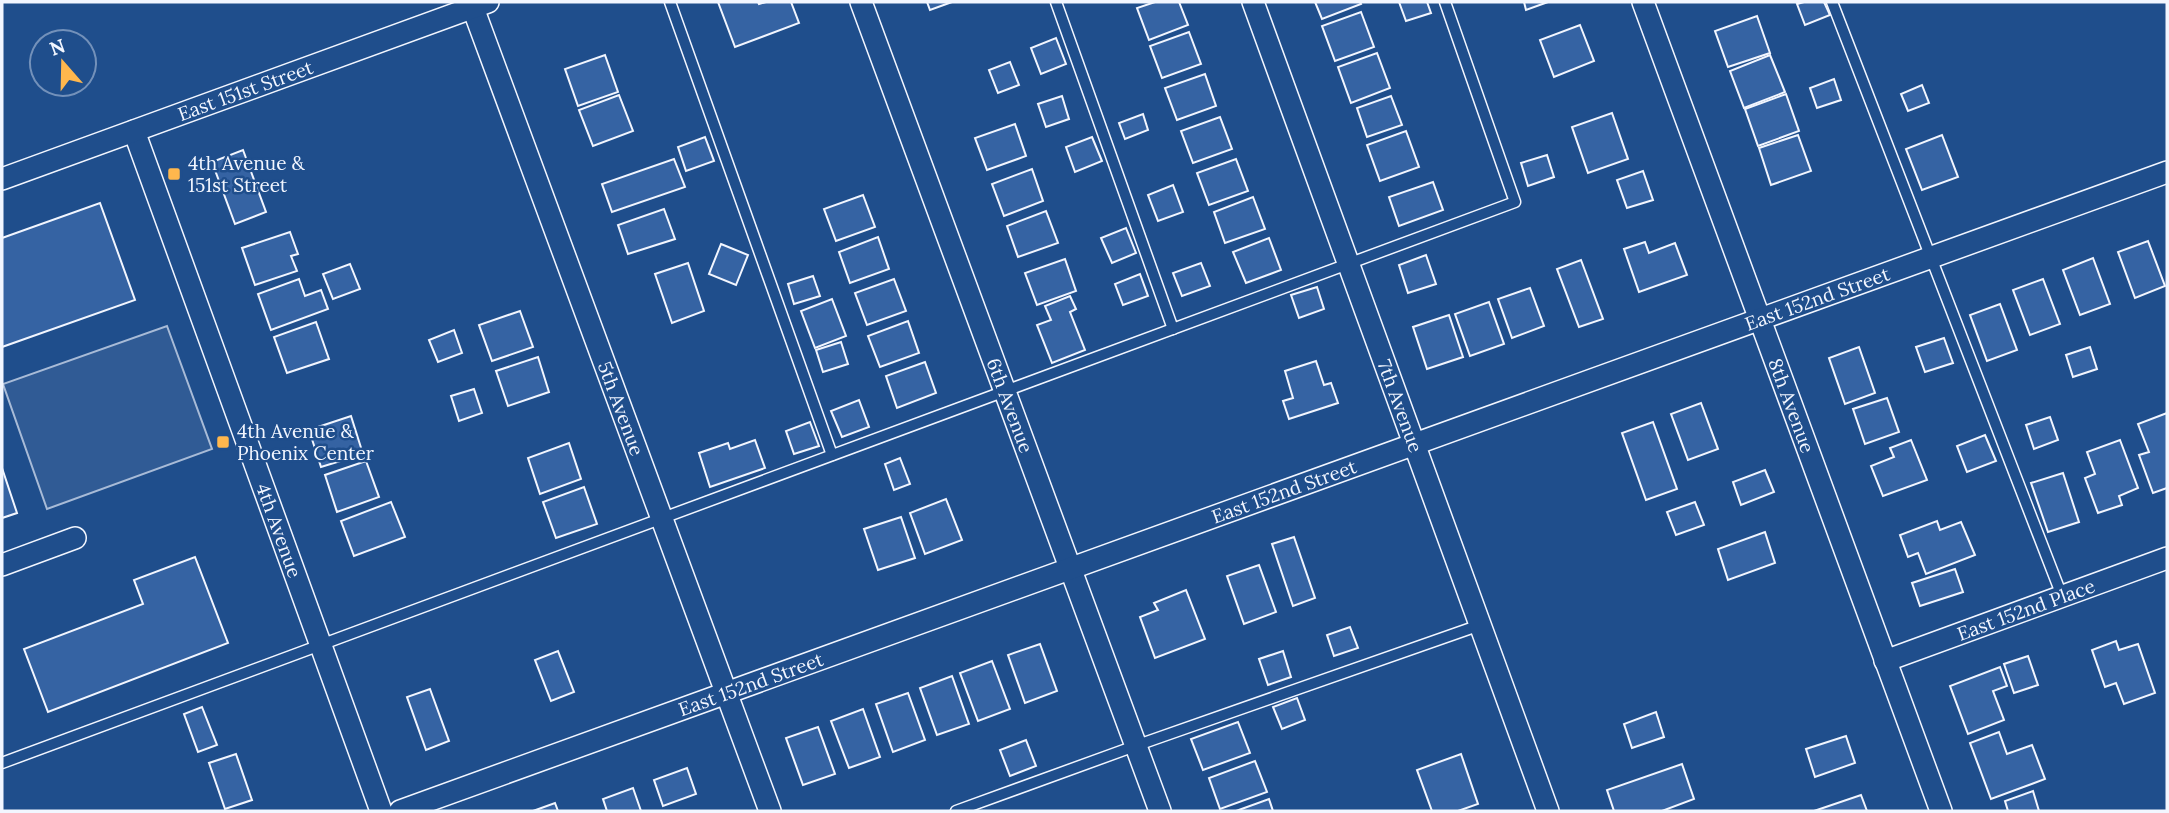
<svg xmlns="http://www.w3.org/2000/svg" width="2169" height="813" viewBox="0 0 2169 813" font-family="Lora,serif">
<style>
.built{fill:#305b95;stroke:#a8bbd7;stroke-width:2}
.building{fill:#3563a3;stroke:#f2f6ff;stroke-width:2}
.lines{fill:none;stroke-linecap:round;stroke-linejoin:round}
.lane-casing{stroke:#f2f6ff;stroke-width:13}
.street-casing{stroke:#f2f6ff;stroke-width:24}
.lane{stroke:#1f4e8c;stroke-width:10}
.street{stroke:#1f4e8c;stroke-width:21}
.poi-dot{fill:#ffb74d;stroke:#1f4e8c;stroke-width:2.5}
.labels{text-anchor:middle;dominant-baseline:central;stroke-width:5;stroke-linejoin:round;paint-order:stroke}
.street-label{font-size:19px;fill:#f2f6ff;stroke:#1f4e8c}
.poi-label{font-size:19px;fill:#f2f6ff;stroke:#1f4e8c;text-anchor:start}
</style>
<rect width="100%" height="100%" fill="#1f4e8c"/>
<path class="built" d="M167,326L212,449L47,509L3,384Z"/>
<g class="building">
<path d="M718,2H758L759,4L766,2H791L799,23L735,47Z"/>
<path d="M927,2H952L930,10Z"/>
<path d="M1155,2H1179L1188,25L1149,40L1137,8Z"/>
<path d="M1315,2H1360L1361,4L1322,19Z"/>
<path d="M1399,2H1427L1431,13L1406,21Z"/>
<path d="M1524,2H1548L1526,10Z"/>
<path d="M1804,2H1824L1830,15L1805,25L1797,4Z"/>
<path d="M1361,12L1374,47L1335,61L1322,26Z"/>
<path d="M1757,16L1770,53L1728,67L1715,31Z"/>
<path d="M1580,25L1594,61L1554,77L1540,40Z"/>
<path d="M1189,32L1201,64L1162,78L1150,46Z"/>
<path d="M1056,38L1066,64L1041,74L1031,48Z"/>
<path d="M1377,53L1390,88L1351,103L1338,67Z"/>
<path d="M605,55L618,92L578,106L565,69Z"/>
<path d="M1770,55L1785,92L1744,108L1730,71Z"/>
<path d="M1010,62L1019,85L998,93L989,70Z"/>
<path d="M1205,74L1216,106L1177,120L1165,88Z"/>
<path d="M1834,79L1841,100L1817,108L1810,88Z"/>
<path d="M1922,85L1929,103L1908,111L1901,94Z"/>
<path d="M1786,94L1799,131L1758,146L1745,109Z"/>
<path d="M619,95L633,131L593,146L579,110Z"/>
<path d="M1062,96L1069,119L1046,127L1038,104Z"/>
<path d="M1391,96L1402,125L1367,137L1357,108Z"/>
<path d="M1612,113L1628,159L1588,173L1572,127Z"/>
<path d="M1143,114L1148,130L1125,139L1119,123Z"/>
<path d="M1220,117L1232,149L1193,163L1181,131Z"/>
<path d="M1015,124L1026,156L987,170L975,138Z"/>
<path d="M1406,131L1419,167L1380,181L1367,145Z"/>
<path d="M1798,135L1811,171L1771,185L1759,148Z"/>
<path d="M1942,135L1958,177L1922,190L1906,149Z"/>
<path d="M705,137L714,161L686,171L678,147Z"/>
<path d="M1092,137L1102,161L1075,172L1066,147Z"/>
<path d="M243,150L266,212L235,224L212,162Z"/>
<path d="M1547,155L1554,177L1528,186L1521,163Z"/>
<path d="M674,159L685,187L612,212L602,184Z"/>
<path d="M1236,159L1248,191L1209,205L1197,173Z"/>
<path d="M1032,169L1043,201L1004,216L992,184Z"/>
<path d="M1643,171L1653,200L1627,208L1617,180Z"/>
<path d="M1433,182L1443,210L1399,226L1389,197Z"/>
<path d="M1173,185L1183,212L1158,221L1148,195Z"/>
<path d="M863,195L875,227L836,241L824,209Z"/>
<path d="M1253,197L1265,229L1225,243L1214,212Z"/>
<path d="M100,203L135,300L2,347V238Z"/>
<path d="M664,209L675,239L628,254L618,225Z"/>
<path d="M1046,211L1058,243L1018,257L1007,226Z"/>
<path d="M1126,228L1136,253L1112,263L1101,238Z"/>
<path d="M290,232L298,254L291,256L297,271L255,285L242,248Z"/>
<path d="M878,237L889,269L850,283L839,252Z"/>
<path d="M1269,238L1281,270L1246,283L1233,252Z"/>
<path d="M2148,241L2165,286L2135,298L2118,252Z"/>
<path d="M1645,242L1649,253L1675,243L1687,275L1639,292L1624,249Z"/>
<path d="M721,244L748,255L736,285L709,274Z"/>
<path d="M1426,255L1436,284L1408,293L1399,265Z"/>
<path d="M2093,258L2110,304L2080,315L2063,270Z"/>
<path d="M1065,259L1076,291L1037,305L1025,273Z"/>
<path d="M1581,260L1603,319L1579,327L1557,269Z"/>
<path d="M688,263L704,311L672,323L655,274Z"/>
<path d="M1201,263L1210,286L1182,296L1173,273Z"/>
<path d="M350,264L360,289L333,299L323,274Z"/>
<path d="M1140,274L1148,296L1123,305L1115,284Z"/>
<path d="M813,276L820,296L794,304L788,284Z"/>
<path d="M299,279L305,296L321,290L328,309L271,330L258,294Z"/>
<path d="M894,279L906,311L867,325L855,293Z"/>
<path d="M2043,279L2060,324L2030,335L2013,290Z"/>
<path d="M1317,287L1324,309L1299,318L1291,295Z"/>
<path d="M1530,288L1544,326L1512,338L1498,299Z"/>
<path d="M1070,296L1076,309L1070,312L1085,350L1052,363L1037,325L1051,320L1045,306Z"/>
<path d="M832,299L846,336L815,348L801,311Z"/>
<path d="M1489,302L1504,344L1470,356L1455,314Z"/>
<path d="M2000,304L2017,350L1987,361L1970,315Z"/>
<path d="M520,311L533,347L492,361L479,325Z"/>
<path d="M1449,315L1463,357L1427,369L1413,327Z"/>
<path d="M908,321L919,353L880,367L868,336Z"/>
<path d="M316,322L329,359L287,373L274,337Z"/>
<path d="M454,330L462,353L438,362L429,340Z"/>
<path d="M1944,338L1953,363L1925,372L1916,347Z"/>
<path d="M841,342L848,364L823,372L816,350Z"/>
<path d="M1859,347L1875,393L1845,404L1829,358Z"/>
<path d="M2090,347L2097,369L2073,377L2066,355Z"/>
<path d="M538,357L549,392L508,406L496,371Z"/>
<path d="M1316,361L1324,385L1331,383L1338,403L1289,419L1283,401L1293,398L1285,371Z"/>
<path d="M925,362L936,393L897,408L886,376Z"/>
<path d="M474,389L482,413L459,421L451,396Z"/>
<path d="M1887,398L1899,432L1865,444L1853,409Z"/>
<path d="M859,400L869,427L842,437L831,411Z"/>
<path d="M1701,403L1718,449L1688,460L1671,414Z"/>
<path d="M2167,413V488L2153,493L2139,455L2149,452L2138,424Z"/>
<path d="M351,416L363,454L321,467L309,430Z"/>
<path d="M2050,417L2058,440L2034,449L2026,425Z"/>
<path d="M810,422L819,446L794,454L786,431Z"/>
<path d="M1653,422L1677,489L1646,500L1622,433Z"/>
<path d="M1985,435L1996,461L1967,472L1957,446Z"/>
<path d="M755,440L765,468L710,487L699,453L728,443L730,449Z"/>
<path d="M1911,440L1927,480L1883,496L1871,466L1894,457L1890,448Z"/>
<path d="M2120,440L2138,488L2119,496L2122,505L2098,513L2085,478L2095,474L2087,452Z"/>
<path d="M569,443L581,479L540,494L528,458Z"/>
<path d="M900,458L910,484L894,490L885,464Z"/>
<path d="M366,461L379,497L337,512L325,475Z"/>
<path d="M2,468L17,513L2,518Z"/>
<path d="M1765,470L1774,492L1741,505L1733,482Z"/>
<path d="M2063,473L2079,522L2048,532L2031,483Z"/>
<path d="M584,487L597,524L556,538L543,502Z"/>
<path d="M946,499L962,540L925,554L910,513Z"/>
<path d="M391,502L405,537L354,556L341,521Z"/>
<path d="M1695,502L1704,525L1676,535L1667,512Z"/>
<path d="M901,517L915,558L878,570L864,529Z"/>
<path d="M1937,521L1940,530L1961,522L1975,555L1926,574L1918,553L1908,557L1900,535Z"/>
<path d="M1765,532L1775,563L1728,580L1718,549Z"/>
<path d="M1294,537L1315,598L1293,606L1272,544Z"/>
<path d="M195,557L228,643L48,712L24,649L143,604L134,580Z"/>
<path d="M1259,565L1276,612L1244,624L1227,576Z"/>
<path d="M1955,569L1963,592L1920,606L1912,583Z"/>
<path d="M1186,590L1205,639L1155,658L1140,617L1158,610L1154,603Z"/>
<path d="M1350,627L1358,648L1334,656L1327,635Z"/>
<path d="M2116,641L2119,650L2138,644L2155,693L2124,704L2116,683L2105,687L2092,650Z"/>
<path d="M1040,644L1057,691L1025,703L1008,655Z"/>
<path d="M558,651L574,692L551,701L535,660Z"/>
<path d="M1283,651L1291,677L1268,685L1259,659Z"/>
<path d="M2028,656L2038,685L2014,693L2004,664Z"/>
<path d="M992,661L1010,709L978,721L960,673Z"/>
<path d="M2000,667L2007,686L1993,691L2004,720L1968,734L1950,686Z"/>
<path d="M952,676L969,724L937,735L920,688Z"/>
<path d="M430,689L449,741L426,750L407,697Z"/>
<path d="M908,693L925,740L893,752L876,704Z"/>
<path d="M1297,698L1305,720L1282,729L1273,707Z"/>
<path d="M202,707L217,745L198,752L184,714Z"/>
<path d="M863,709L880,757L849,768L831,721Z"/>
<path d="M1656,712L1664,737L1632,748L1624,724Z"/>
<path d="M1238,722L1250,753L1203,770L1191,739Z"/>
<path d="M818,727L835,774L803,785L786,738Z"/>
<path d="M1999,732L2007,754L2032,745L2045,779L1991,799L1970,743Z"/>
<path d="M1846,736L1855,763L1815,777L1806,749Z"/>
<path d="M1026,740L1036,766L1010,776L1000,750Z"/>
<path d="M236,754L252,800L225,809L209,763Z"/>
<path d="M1461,754L1478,804L1458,811H1432L1417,770Z"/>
<path d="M1255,761L1267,792L1220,809L1209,778Z"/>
<path d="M1682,764L1694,799L1662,811H1614L1607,790Z"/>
<path d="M687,768L696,794L663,806L654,780Z"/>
<path d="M633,788L641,811H607L603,799Z"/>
<path d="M2033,791L2039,811H2008L2005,801Z"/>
<path d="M1861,795L1867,811H1814Z"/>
<path d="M1269,799L1273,811H1236Z"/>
<path d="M555,803L558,811H533Z"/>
</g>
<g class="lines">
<g class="lane-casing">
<g id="lane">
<path d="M670,2L832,455"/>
<path d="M1056,2L1173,329"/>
<path d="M1832,2L2062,596"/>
<path d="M2,763L1515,202L1445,2"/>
<path d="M956,811L1135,746L1480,625"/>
</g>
</g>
<g class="street-casing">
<g id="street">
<path id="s1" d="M861,2L1160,811"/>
<path id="s2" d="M1253,2L1548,811"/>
<path id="s3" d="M1643,2L1941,811"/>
<path id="s4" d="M473,8L770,811"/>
<path id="s5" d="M134,131L381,811"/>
<path id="s6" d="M2,179L488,2"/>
<path d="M2,565L75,538"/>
<path id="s7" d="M1885,661L2167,558"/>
<path id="s8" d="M400,811L2167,172"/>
</g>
</g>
<use href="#lane" class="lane"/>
<use href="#street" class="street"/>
</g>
<g class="poi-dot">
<rect x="167" y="167" width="14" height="14" rx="3.5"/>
<rect x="216" y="435" width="14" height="14" rx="3.5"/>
</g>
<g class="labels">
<g class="street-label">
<text stroke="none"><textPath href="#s6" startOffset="259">East 151st Street</textPath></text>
<text stroke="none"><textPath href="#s8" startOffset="1507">East 152nd Street</textPath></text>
<text stroke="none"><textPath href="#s1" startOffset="430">6th Avenue</textPath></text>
<text stroke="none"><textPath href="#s2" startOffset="430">7th Avenue</textPath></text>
<text stroke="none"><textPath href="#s3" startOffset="430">8th Avenue</textPath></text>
<text stroke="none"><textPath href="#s4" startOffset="427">5th Avenue</textPath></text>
<text stroke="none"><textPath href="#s8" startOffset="940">East 152nd Street</textPath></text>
<text stroke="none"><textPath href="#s5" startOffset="425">4th Avenue</textPath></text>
<text stroke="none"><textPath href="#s7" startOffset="150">East 152nd Place</textPath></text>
<text stroke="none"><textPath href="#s8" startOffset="373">East 152nd Street</textPath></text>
</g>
<g class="poi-label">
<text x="188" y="163">4th Avenue &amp;<tspan x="188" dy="22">151st Street</tspan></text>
<text x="237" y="431">4th Avenue &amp;<tspan x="237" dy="22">Phoenix Center</tspan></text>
</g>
</g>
<rect width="2169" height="813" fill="none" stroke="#f2f6ff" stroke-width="7"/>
<g transform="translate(63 63) rotate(340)"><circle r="33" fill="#1f4e8c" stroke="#7391ba" stroke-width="2"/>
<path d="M0-5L12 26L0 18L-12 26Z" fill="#ffb74d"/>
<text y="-10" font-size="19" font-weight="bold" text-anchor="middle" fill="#f2f6ff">N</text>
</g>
</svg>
